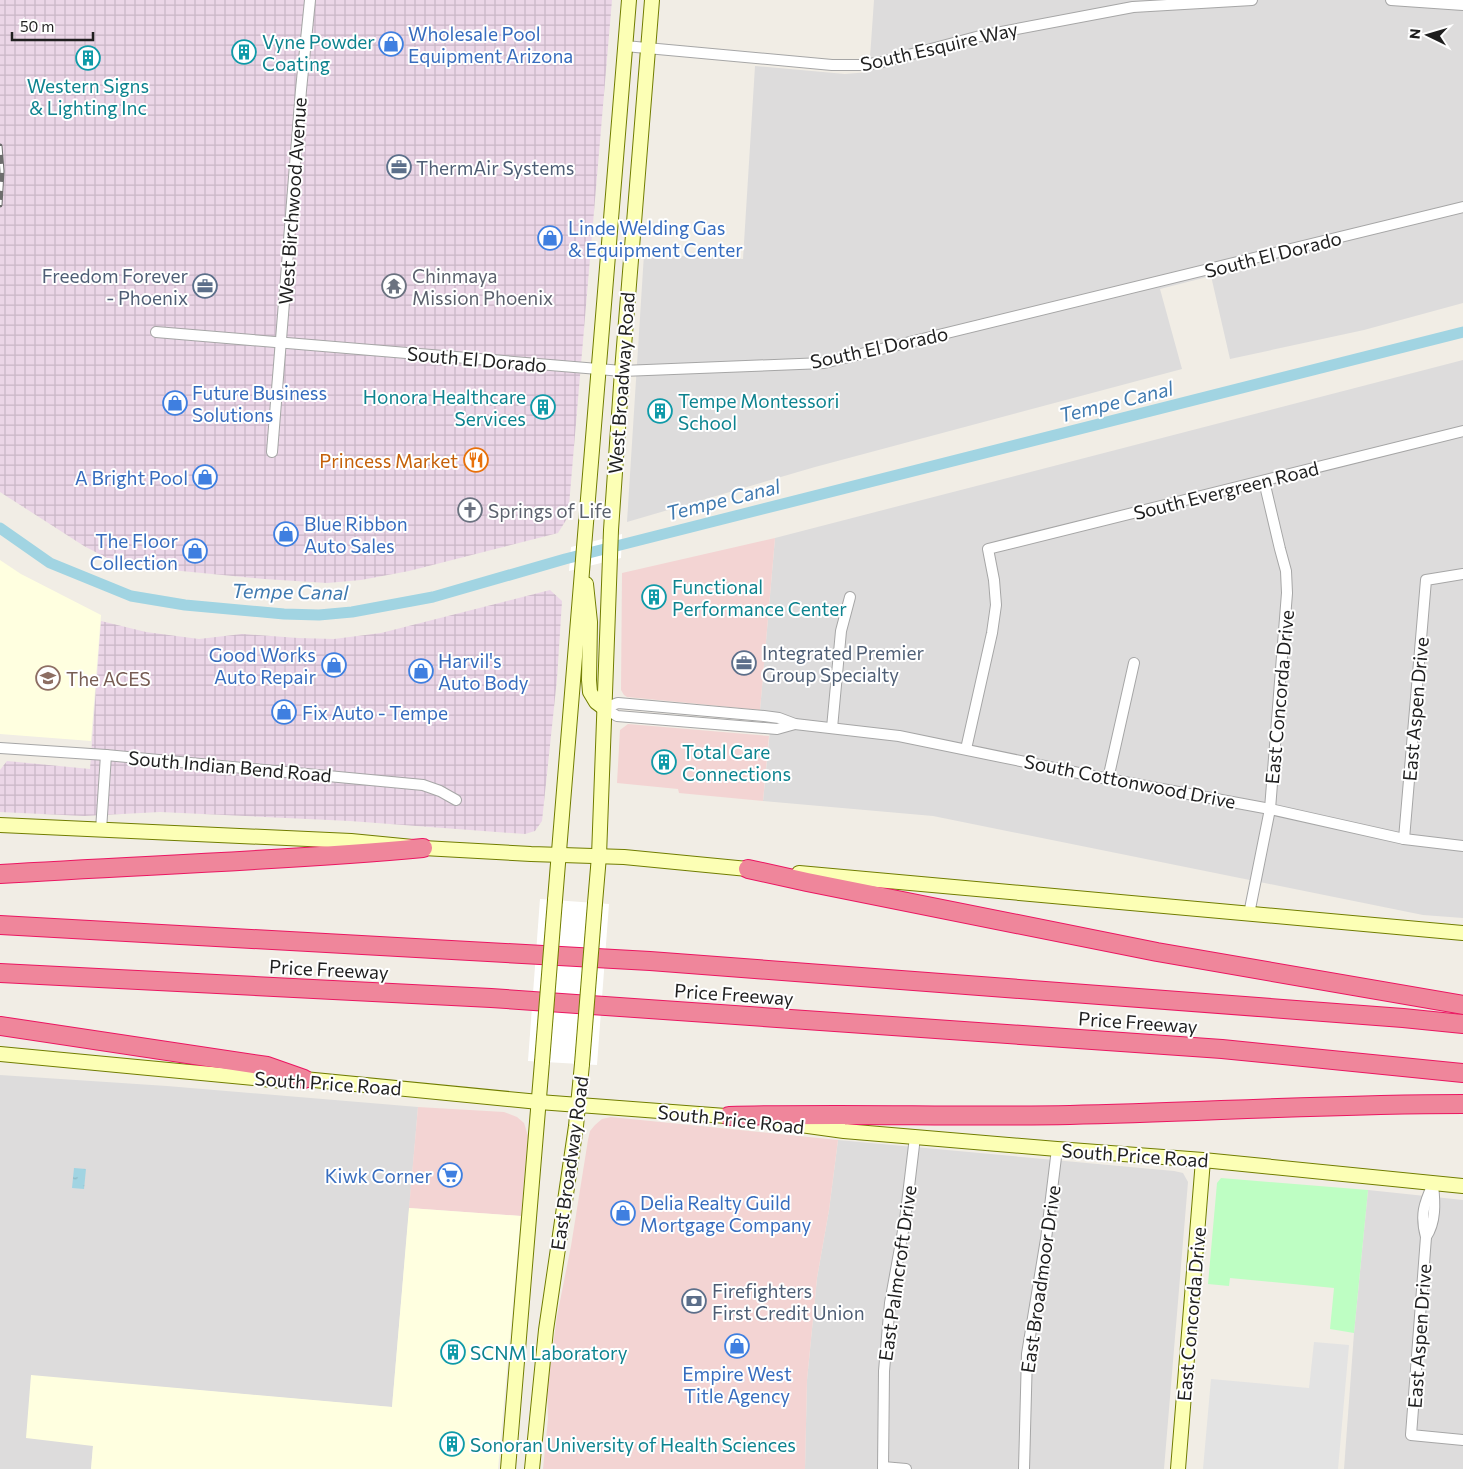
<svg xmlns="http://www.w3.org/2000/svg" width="1463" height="1469" viewBox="0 0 1463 1469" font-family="Commissioner,sans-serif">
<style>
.residential{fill:#dddcdc}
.commercial{fill:#f3d4d3}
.industrial{fill:url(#industrial-grid)}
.education{fill:#ffffe0}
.park{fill:#befec3}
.parking{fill:#e3e3e3}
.water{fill:url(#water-ripples)}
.pier{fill:#fff}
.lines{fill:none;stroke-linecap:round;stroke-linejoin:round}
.canal{stroke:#a1d4e2;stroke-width:11}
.street-casing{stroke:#a6a6a6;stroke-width:12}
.secondary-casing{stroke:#717d00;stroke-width:16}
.highway-casing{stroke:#eb1661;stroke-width:20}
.street{stroke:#fff;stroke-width:10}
.secondary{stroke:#fcffb5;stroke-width:14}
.highway{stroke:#ef869b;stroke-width:18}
.rail-casing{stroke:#6d6d6d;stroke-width:5}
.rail{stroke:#fff;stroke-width:3;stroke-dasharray:9;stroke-linecap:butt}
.secondary-bridge-casing{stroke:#717d00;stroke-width:16;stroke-linecap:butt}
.secondary-bridge{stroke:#fcffb5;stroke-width:14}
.labels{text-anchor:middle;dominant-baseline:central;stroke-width:4;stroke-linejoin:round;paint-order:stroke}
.shop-label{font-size:19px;fill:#366cbe;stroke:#fff;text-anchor:start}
.culture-label{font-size:19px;fill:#0d838f;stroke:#fff;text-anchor:start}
.street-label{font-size:19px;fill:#1f1f1f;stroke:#fff}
.service-label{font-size:19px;fill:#4e5e75;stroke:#fff;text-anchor:start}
.worship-label{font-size:19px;fill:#5b616d;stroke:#fff;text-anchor:start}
.food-label{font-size:19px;fill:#c56008;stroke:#fff;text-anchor:end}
.education-label{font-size:19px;fill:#785e54;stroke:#fff;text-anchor:start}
.water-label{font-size:20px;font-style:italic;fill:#407ab0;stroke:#fff}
</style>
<defs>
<pattern id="industrial-grid" width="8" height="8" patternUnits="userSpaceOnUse" patternTransform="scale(1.25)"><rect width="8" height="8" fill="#ebd6e7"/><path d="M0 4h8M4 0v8" fill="none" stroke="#c9b7c6"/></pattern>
<pattern id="water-ripples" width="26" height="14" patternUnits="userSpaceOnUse" patternTransform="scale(1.25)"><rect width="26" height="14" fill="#a1d4e2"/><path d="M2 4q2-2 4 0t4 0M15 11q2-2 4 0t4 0" fill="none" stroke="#8ab6c1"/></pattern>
</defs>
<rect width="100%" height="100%" fill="#f1ede5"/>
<g class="residential">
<path d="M874,0H1463V303L1364,330L1230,359L1211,276L1160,289L1182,369L815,467L627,522L644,254L743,259L755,66L845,74L869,72Z"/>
<path d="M1463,360V918L1423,915L933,816L763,801L772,711L760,710L775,538Z"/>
<path d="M0,1075L167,1086L418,1107L392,1407L31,1376L93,1446L91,1469H0Z"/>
<path d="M838,1140L1174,1171L1183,1173L1188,1182L1164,1469H805L807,1380L817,1278L829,1210Z"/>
<path d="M1368,1190L1463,1200V1469H1344L1354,1333Z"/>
</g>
<g class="commercial">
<path d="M775,538L760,710L627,697L624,695L621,690L622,573Z"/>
<path d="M628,724L769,736L763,801L679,793L678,789L617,783L620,730Z"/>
<path d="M418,1107L504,1112L517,1117L524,1123L528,1136L521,1216L409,1208Z"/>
<path d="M611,1117L838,1140L829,1210L817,1278L807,1380L805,1469H543L548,1419L547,1389L557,1316L571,1246L588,1140L590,1131L595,1125L602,1119Z"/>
</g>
<g class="industrial">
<path d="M0,0H612L568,517L558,533L409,571L361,580L327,583L264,579L171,570L107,558L84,546L0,492Z"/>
<path d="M550,590L562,601L557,679L542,821L535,831L525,834L350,821L160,812L84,816L0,812V770L7,761L90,769L101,621L146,632L199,639L242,634L298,638L334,639L381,633Z"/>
</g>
<g class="education">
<path d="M0,560L21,574L101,615L91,741L0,734Z"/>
<path d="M409,1208L521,1216L498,1469H91L93,1446L26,1438L31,1375L392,1407Z"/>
</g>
<path class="park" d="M1221,1178L1368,1190L1354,1333L1330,1329L1334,1288L1230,1278L1229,1286L1208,1284L1217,1183Z"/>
<path class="parking" d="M1314,1342L1349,1345L1338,1469H1203L1211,1379L1309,1388Z"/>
<path class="water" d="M74,1168L86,1169L84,1189L72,1188Z"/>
<g class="pier">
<path d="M622,534L621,558L569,571L571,547Z"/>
<path d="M540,899L609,904L597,1065L528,1061Z"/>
</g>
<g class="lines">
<path class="canal" d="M0,528L50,563L131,596L185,605L284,614L319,615L352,612L433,597L565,559L1463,332"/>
<g class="street-casing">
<g id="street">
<path d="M1391,0L1463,5"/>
<path d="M625,46L832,65H864L882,62L980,36L1133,7L1252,0"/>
<path d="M156,332L622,371L824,363L1463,207"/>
<path d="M272,452L301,90L310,0"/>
<path d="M604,708L618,703L764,716L779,718L795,724L899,736L1108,779L1270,809L1404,839L1463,846"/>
<path d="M604,708L617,716L777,729L795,724"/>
<path d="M832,728L841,631L850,597"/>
<path d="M0,748L106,755L423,785L440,791L456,800"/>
<path d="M966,749L992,633L996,605L994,580L988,549L1463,431"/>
<path d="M1108,779L1134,663"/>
<path d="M101,830L106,755"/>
<path d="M1404,839L1426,580L1463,574"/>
<path d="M1249,914L1270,809L1287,593L1286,571L1280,549L1264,481"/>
<path d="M1433,1184C1424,1204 1420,1215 1426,1237L1411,1435L1463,1440"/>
<path d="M1426,1237C1436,1222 1435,1203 1433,1185"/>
<path d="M883,1467L906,1469"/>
<path d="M883,1469L884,1371L890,1303L905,1220L915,1137"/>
<path d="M1024,1469L1027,1354L1046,1239L1057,1149"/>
</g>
</g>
<g class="secondary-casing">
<g id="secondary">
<path d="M586,584L590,622L589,680L590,692L596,702L604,708"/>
<path d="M0,825L351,841L423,848L531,854L624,857L758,870"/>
<path d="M799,873L1463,933"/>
<path d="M555,900L629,0"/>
<path d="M595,903L599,856L611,530L622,371L652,0"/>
<path d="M0,1054L284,1081L304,1079L539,1102L739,1117"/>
<path d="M772,1121L844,1131L1057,1149L1203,1160L1463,1186"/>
<path d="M508,1469L542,1062"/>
<path d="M532,1469L546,1330L576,1126L582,1064"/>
<path d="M1178,1469L1203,1160"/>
</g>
</g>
<g class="highway-casing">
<g id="highway">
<path d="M748,869L807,882L1157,952L1463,1005"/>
<path d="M0,874C141,865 283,861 423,848"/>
<path d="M0,925L650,961L1403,1018L1463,1024"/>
<path d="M0,973L491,998L1222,1049L1463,1073"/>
<path d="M0,1026L267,1066L304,1079"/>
<path d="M729,1116C843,1113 956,1117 1070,1115C1201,1112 1332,1104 1463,1104"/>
</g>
</g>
<use href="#street" class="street"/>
<use href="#secondary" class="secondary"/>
<use href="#highway" class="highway"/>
<g class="rail-casing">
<path id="rail" d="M0,146L2,171L0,205"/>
</g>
<use href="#rail" class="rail"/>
<g class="secondary-bridge-casing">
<g id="secondary-bridge">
<path d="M542,1062L555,900"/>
<path d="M582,1064L595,903"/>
</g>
</g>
<use href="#secondary-bridge" class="secondary-bridge"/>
</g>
<defs>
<g id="shop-ring" transform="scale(1.25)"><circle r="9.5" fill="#fff" stroke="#3f7fe0" stroke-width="1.5"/><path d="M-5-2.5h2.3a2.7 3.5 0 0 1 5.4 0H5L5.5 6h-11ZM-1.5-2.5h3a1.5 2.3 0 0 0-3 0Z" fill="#3f7fe0"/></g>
<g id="building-ring" transform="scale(1.25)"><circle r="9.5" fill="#fff" stroke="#0f9aa8" stroke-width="1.5"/><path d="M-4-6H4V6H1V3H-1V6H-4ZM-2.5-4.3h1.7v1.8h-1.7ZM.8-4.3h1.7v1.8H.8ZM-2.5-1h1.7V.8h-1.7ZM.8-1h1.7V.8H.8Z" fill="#0f9aa8"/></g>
<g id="office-ring" transform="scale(1.25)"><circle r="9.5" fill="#fff" stroke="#5c6f8a" stroke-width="1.5"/><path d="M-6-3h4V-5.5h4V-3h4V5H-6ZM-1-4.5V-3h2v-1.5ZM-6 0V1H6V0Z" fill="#5c6f8a"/></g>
<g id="temple-ring" transform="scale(1.25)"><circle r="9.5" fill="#fff" stroke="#6b7280" stroke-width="1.5"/><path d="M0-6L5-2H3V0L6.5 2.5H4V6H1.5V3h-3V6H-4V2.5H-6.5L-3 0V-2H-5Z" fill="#6b7280"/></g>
<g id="restaurant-ring" transform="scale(1.25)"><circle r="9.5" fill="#fff" stroke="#e8710a" stroke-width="1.5"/><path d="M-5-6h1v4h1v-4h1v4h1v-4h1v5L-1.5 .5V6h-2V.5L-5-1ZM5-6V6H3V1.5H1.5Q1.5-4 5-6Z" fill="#e8710a"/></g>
<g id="church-ring" transform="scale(1.25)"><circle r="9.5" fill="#fff" stroke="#6b7280" stroke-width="1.5"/><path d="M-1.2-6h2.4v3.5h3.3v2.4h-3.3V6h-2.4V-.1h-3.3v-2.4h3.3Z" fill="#6b7280"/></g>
<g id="school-ring" transform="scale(1.25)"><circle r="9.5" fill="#fff" stroke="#8d6e63" stroke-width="1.5"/><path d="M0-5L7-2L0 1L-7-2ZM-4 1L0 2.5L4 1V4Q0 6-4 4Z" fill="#8d6e63"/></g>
<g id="supermarket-ring" transform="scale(1.25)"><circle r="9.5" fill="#fff" stroke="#3f7fe0" stroke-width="1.5"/><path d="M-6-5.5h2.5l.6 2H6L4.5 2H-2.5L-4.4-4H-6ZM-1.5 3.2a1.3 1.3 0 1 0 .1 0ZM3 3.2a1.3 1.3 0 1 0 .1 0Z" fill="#3f7fe0"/></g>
<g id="bank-ring" transform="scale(1.25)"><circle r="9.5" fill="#fff" stroke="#5c6f8a" stroke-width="1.5"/><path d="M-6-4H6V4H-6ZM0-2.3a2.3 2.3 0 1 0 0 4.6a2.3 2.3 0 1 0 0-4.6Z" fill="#5c6f8a"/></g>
</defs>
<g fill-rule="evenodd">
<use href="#shop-ring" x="391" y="44"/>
<use href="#building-ring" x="244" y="52"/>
<use href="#building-ring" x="88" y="58"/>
<use href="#office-ring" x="399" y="167"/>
<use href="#shop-ring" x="550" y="238"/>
<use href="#office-ring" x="205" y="286"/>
<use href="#temple-ring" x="394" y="286"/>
<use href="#shop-ring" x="175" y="403"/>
<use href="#building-ring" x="543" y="407"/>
<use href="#building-ring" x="660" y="411"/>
<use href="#restaurant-ring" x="476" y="460"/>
<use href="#shop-ring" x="205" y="477"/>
<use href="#church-ring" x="470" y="510"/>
<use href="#shop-ring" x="286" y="534"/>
<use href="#shop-ring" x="195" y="551"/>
<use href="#building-ring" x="654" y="597"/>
<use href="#office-ring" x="744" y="663"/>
<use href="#shop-ring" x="334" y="665"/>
<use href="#shop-ring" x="421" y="671"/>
<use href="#school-ring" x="48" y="678"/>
<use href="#shop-ring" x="284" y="712"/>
<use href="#building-ring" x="664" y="762"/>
<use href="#supermarket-ring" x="450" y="1175"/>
<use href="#shop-ring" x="623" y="1213"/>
<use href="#bank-ring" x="694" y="1301"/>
<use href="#shop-ring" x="737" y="1346"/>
<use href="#building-ring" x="453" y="1352"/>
<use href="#building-ring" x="452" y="1444"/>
</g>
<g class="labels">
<g class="shop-label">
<text x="408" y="33">Wholesale Pool<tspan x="408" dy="22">Equipment Arizona</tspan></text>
<text x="568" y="227">Linde Welding Gas<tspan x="568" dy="22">&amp; Equipment Center</tspan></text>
<text x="192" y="392">Future Business<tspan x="192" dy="22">Solutions</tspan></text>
<text x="188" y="477" text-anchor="end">A Bright Pool</text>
<text x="304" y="523">Blue Ribbon<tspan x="304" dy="22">Auto Sales</tspan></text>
<text x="178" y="540" text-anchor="end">The Floor<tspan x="178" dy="22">Collection</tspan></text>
<text x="316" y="654" text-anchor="end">Good Works<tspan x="316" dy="22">Auto Repair</tspan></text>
<text x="438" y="660">Harvil's<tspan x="438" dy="22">Auto Body</tspan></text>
<text x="302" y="712">Fix Auto - Tempe</text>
<text x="432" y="1175" text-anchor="end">Kiwk Corner</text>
<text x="640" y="1202">Delia Realty Guild<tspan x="640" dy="22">Mortgage Company</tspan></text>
<text x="737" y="1373" text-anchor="middle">Empire West<tspan x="737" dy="22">Title Agency</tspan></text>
</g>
<g class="culture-label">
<text x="262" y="41">Vyne Powder<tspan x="262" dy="22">Coating</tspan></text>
<text x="88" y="85" text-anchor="middle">Western Signs<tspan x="88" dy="22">&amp; Lighting Inc</tspan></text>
<text x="526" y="396" text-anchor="end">Honora Healthcare<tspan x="526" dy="22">Services</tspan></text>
<text x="678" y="400">Tempe Montessori<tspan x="678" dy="22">School</tspan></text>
<text x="672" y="586">Functional<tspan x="672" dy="22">Performance Center</tspan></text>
<text x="682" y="751">Total Care<tspan x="682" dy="22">Connections</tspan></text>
<text x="470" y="1352">SCNM Laboratory</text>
<text x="470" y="1444">Sonoran University of Health Sciences</text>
</g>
<g class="street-label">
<text transform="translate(939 46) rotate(-13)">South Esquire Way</text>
<text transform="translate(292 201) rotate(-86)">West Birchwood Avenue</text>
<text transform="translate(1273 254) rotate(-14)">South El Dorado</text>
<text transform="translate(879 347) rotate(-12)">South El Dorado</text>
<text transform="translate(477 359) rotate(5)">South El Dorado</text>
<text transform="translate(621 383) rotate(-86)">West Broadway Road</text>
<text transform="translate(1226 490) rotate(-14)">South Evergreen Road</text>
<text transform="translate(1279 697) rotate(-85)">East Concorda Drive</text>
<text transform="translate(1415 709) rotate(-85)">East Aspen Drive</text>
<text transform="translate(230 766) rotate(5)">South Indian Bend Road</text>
<text transform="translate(1130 781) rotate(11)">South Cottonwood Drive</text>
<text transform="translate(329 969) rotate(3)">Price Freeway</text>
<text transform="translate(734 994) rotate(4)">Price Freeway</text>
<text transform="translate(1138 1022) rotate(4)">Price Freeway</text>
<text transform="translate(328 1083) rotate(4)">South Price Road</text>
<text transform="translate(731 1119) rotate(6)">South Price Road</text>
<text transform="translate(1135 1155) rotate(4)">South Price Road</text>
<text transform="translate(569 1163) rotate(-82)">East Broadway Road</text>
<text transform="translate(897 1273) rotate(-82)">East Palmcroft Drive</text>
<text transform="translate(1040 1279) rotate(-82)">East Broadmoor Drive</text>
<text transform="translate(1191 1314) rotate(-85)">East Concorda Drive</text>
<text transform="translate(1419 1336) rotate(-86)">East Aspen Drive</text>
</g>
<g class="service-label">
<text x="416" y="167">ThermAir Systems</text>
<text x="188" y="275" text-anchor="end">Freedom Forever<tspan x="188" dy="22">- Phoenix</tspan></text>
<text x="762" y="652">Integrated Premier<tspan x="762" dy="22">Group Specialty</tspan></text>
<text x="712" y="1290">Firefighters<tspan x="712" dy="22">First Credit Union</tspan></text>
</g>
<g class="worship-label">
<text x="412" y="275">Chinmaya<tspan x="412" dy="22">Mission Phoenix</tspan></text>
<text x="488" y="510">Springs of Life</text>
</g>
<g class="food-label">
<text x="458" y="460">Princess Market</text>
</g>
<g class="education-label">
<text x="66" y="678">The ACES</text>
</g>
<g class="water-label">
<text transform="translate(1116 401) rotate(-14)">Tempe Canal</text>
<text transform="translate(723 499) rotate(-14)">Tempe Canal</text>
<text transform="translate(290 591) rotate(1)">Tempe Canal</text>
</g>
</g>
<g transform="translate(1428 35) rotate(275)" stroke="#ffffff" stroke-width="4" paint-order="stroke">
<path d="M0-4L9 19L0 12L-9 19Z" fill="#1f1f1f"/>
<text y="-8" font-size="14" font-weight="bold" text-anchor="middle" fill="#1f1f1f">N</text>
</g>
<path d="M12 32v8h81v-8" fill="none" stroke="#1f1f1f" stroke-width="2.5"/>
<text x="20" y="32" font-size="15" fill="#1f1f1f" stroke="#ffffff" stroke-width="4" paint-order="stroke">50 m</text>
</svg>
